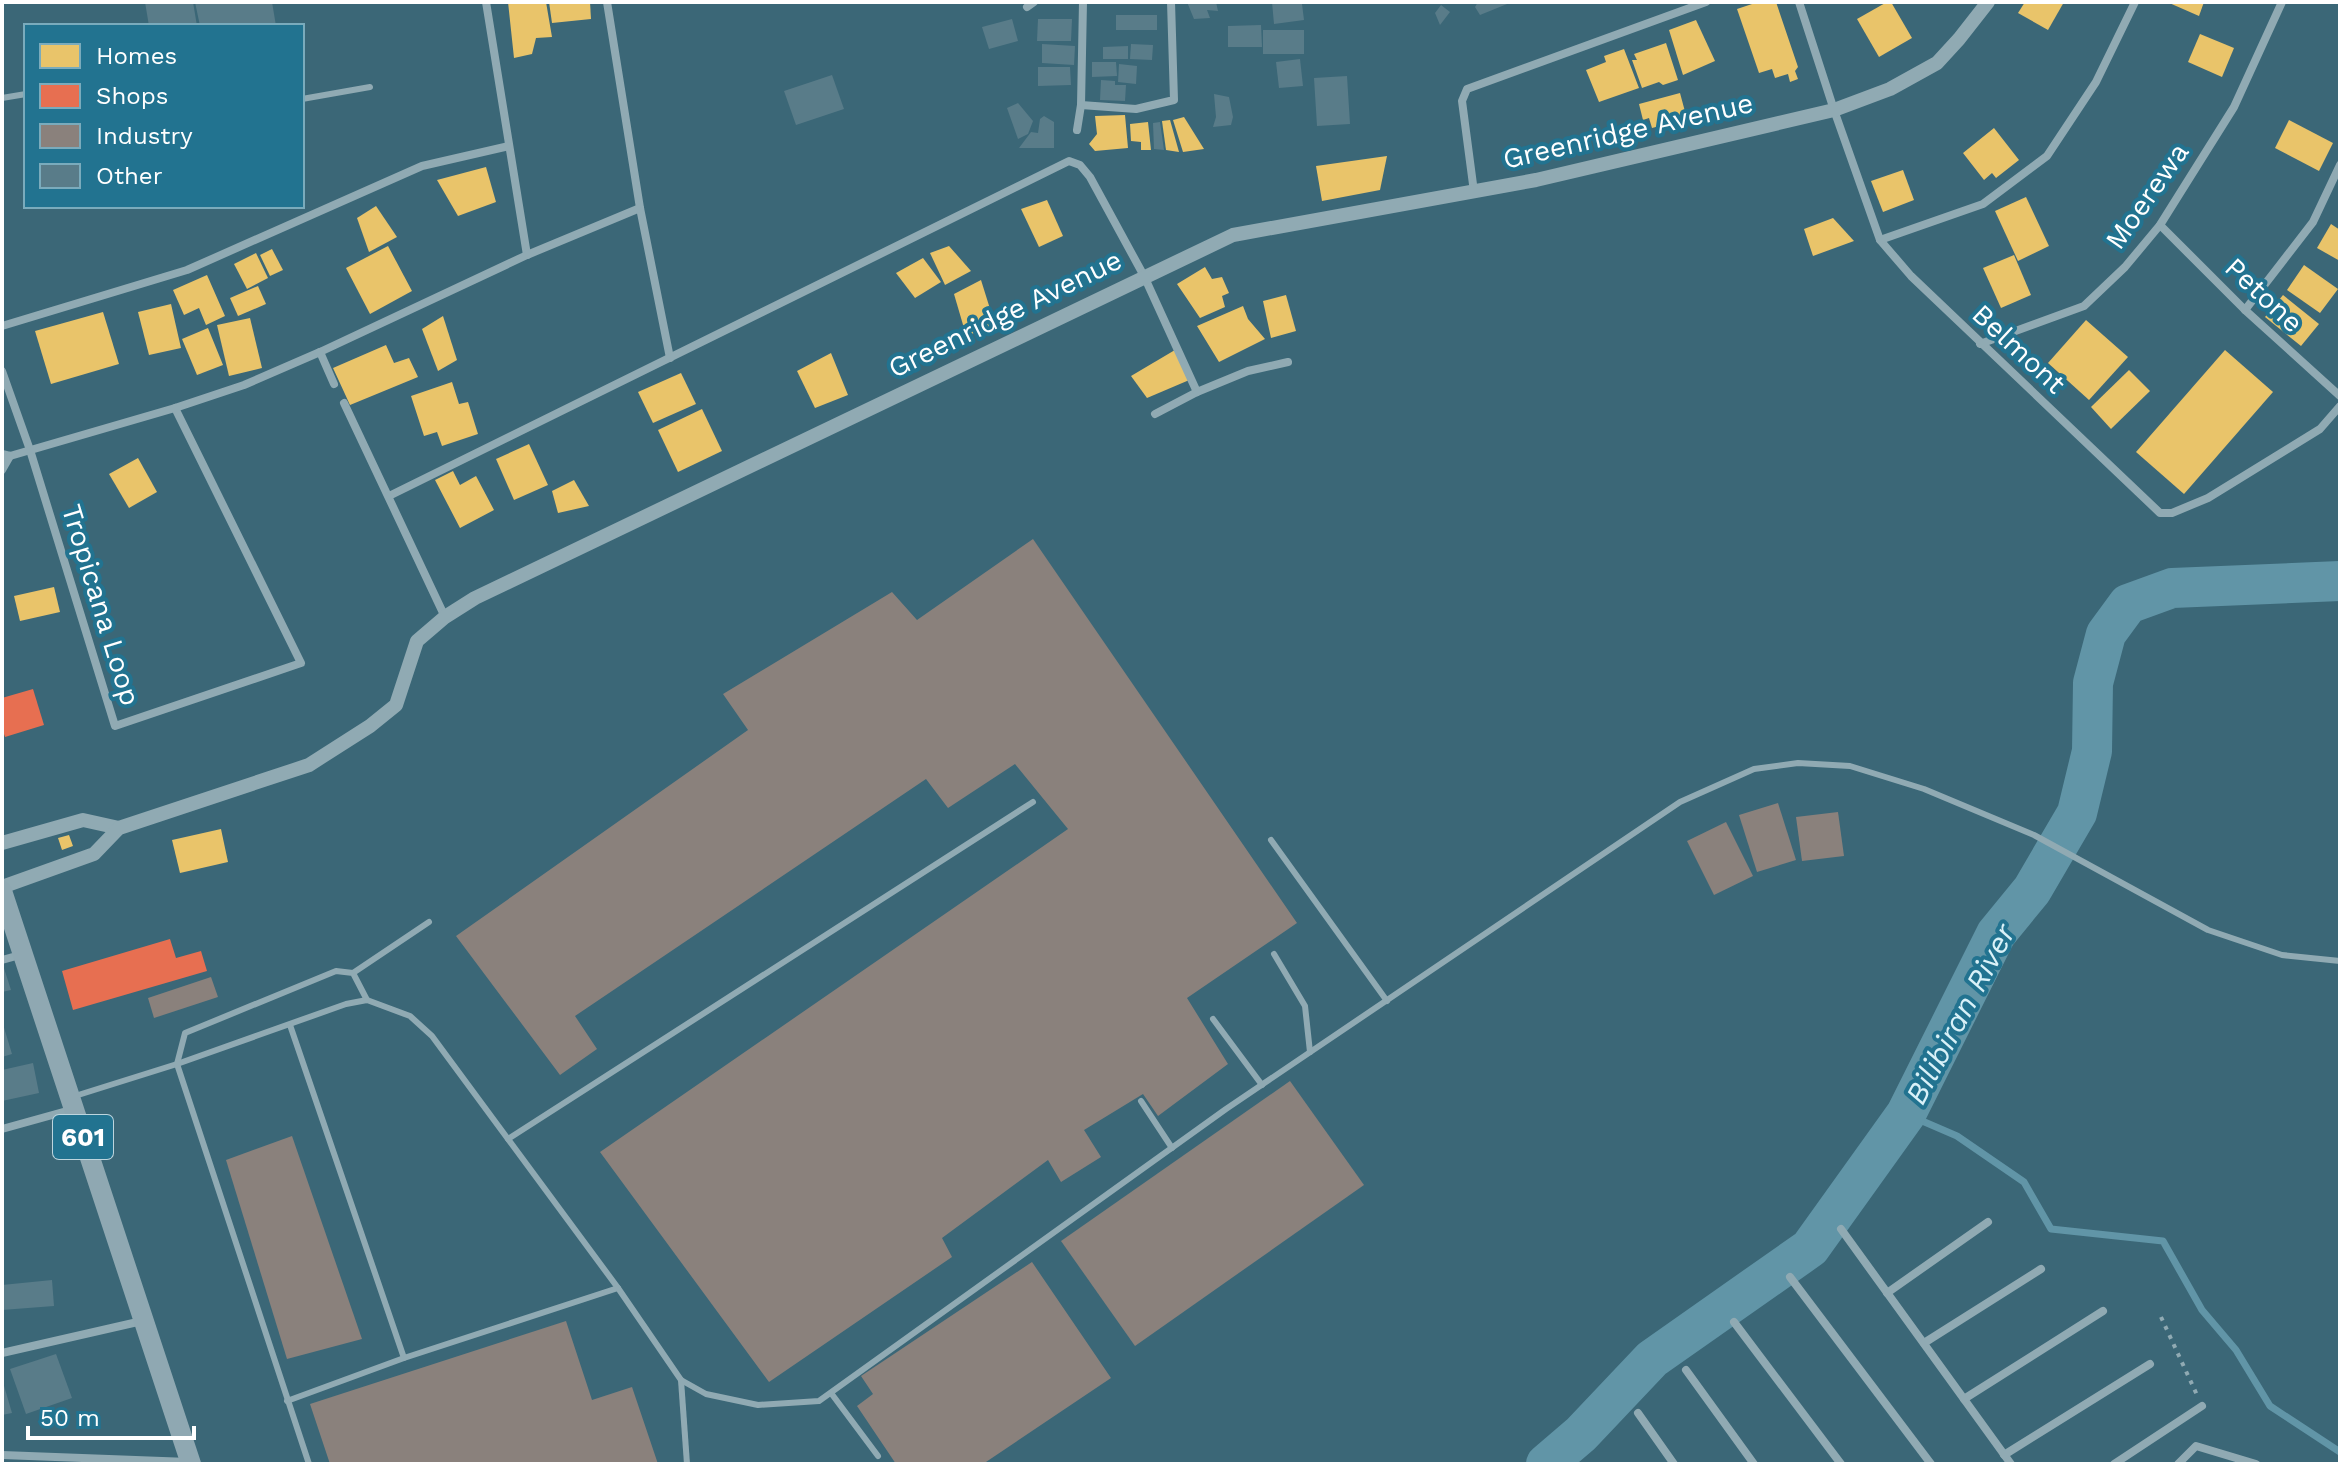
<svg xmlns="http://www.w3.org/2000/svg" width="2342" height="1466" viewBox="0 0 2342 1466" font-family="'Work Sans',sans-serif">
<style>
.homes{fill:#e9c46a}
.shops{fill:#e76f51}
.industry{fill:#8a817c}
.lines{fill:none;stroke-linecap:round;stroke-linejoin:round}
.stream{stroke:#6195a7;stroke-width:7}
.river{stroke:#6195a7;stroke-width:40}
.building{fill:#597c89}
.path{stroke:#90aab3;stroke-width:4;stroke-dasharray:4 6;stroke-linecap:butt}
.service{stroke:#90aab3;stroke-width:6}
.minor{stroke:#90aab3;stroke-width:8}
.tertiary{stroke:#90aab3;stroke-width:14}
.primary{stroke:#8fa8b2;stroke-width:20}
.labels{text-anchor:middle;dominant-baseline:central;stroke-width:8;stroke-linejoin:round;paint-order:stroke}
.shield{fill:#227390;stroke:#bdd5de;stroke-width:2}
.shield-label{font-size:26px;font-weight:bold;fill:#fff}
.street-label{font-size:28px;fill:#fff;stroke:#227390}
.water-label{font-size:30px;font-style:italic;fill:#d9f1f8;stroke:#227390}
</style>
<rect width="100%" height="100%" fill="#3b6777"/>
<g class="homes">
<path d="M508,2H546L552,37L536,38L532,54L514,58Z"/>
<path d="M549,2H590L591,19L552,23Z"/>
<path d="M1758,2H1776L1798,67L1795,71L1798,79L1790,82L1788,74L1775,78L1772,69L1759,73L1737,9Z"/>
<path d="M1887,2H1891L1912,38L1879,57L1857,19Z"/>
<path d="M2025,2H2064L2048,30L2018,13Z"/>
<path d="M2167,2H2204L2199,16Z"/>
<path d="M1696,20L1715,61L1683,75L1669,30Z"/>
<path d="M2200,34L2234,48L2222,77L2188,62Z"/>
<path d="M1666,43L1678,80L1663,85L1659,82L1642,88L1632,60H1637L1634,54Z"/>
<path d="M1624,49L1639,88L1599,102L1586,70L1606,62L1604,56Z"/>
<path d="M1680,93L1687,119L1652,128L1649,118L1643,120L1639,104Z"/>
<path d="M1125,115L1128,148L1095,151L1089,144L1097,134L1095,116Z"/>
<path d="M1184,117L1204,149L1183,152L1173,120Z"/>
<path d="M1170,120L1179,152L1166,150L1162,121Z"/>
<path d="M2289,120L2333,143L2319,171L2275,148Z"/>
<path d="M1148,122L1151,150H1141V142L1131,141L1130,124Z"/>
<path d="M1994,128L2019,160L1996,178L1992,173L1984,180L1963,153Z"/>
<path d="M1387,156L1380,190L1322,201L1316,166Z"/>
<path d="M486,167L496,202L458,216L437,180Z"/>
<path d="M1903,170L1914,200L1883,212L1871,181Z"/>
<path d="M2026,197L2049,246L2018,261L1995,211Z"/>
<path d="M1047,200L1063,236L1039,247L1021,209Z"/>
<path d="M376,206L397,237L369,252L357,218Z"/>
<path d="M1833,218L1854,241L1813,256L1804,229Z"/>
<path d="M2331,224L2340,230V261L2317,248Z"/>
<path d="M388,246L412,291L370,314L346,268Z"/>
<path d="M949,246L971,271L945,285L930,253Z"/>
<path d="M272,249L283,270L270,276L260,255Z"/>
<path d="M256,253L268,278L247,289L234,264Z"/>
<path d="M2014,255L2031,295L2001,308L1983,268Z"/>
<path d="M923,258L941,282L915,298L896,273Z"/>
<path d="M2304,265L2338,289L2320,313L2287,290Z"/>
<path d="M1205,267L1212,279L1222,277L1229,293L1222,296L1225,307L1200,318L1177,284Z"/>
<path d="M207,275L225,316L206,325L199,308L184,315L173,290Z"/>
<path d="M981,280L996,328L966,335L954,294Z"/>
<path d="M258,286L266,304L238,316L230,298Z"/>
<path d="M1286,295L1296,331L1271,338L1263,301Z"/>
<path d="M2283,295L2319,324L2301,346L2265,317Z"/>
<path d="M171,304L181,348L149,355L138,312Z"/>
<path d="M1243,306L1248,319L1265,339L1219,362L1197,326Z"/>
<path d="M103,312L119,364L51,384L35,331Z"/>
<path d="M443,316L457,360L438,371L422,329Z"/>
<path d="M250,318L262,368L229,376L217,325Z"/>
<path d="M2086,320L2128,357L2089,400L2048,363Z"/>
<path d="M208,328L223,365L197,375L182,339Z"/>
<path d="M386,345L394,363L409,358L418,377L350,405L333,368Z"/>
<path d="M1180,347L1194,378L1147,398L1131,376Z"/>
<path d="M2225,350L2273,392L2184,494L2136,452Z"/>
<path d="M831,353L848,395L815,408L797,371Z"/>
<path d="M2129,370L2150,391L2111,429L2091,407Z"/>
<path d="M681,373L696,404L653,423L638,392Z"/>
<path d="M452,382L459,404L468,402L478,434L442,446L437,432L424,436L411,396Z"/>
<path d="M702,409L722,451L678,472L658,430Z"/>
<path d="M529,444L548,485L514,500L496,459Z"/>
<path d="M138,458L157,492L129,508L109,474Z"/>
<path d="M453,471L460,485L476,476L494,510L460,528L435,480Z"/>
<path d="M574,480L589,506L558,513L552,491Z"/>
<path d="M54,587L60,612L20,621L14,596Z"/>
<path d="M221,829L228,862L180,873L172,840Z"/>
<path d="M69,835L73,846L62,850L58,838Z"/>
</g>
<g class="shops">
<path d="M33,689L44,725L5,737L2,728V698Z"/>
<path d="M170,939L176,958L201,951L207,971L73,1010L62,971Z"/>
</g>
<g class="industry">
<path d="M1033,539L1297,923L1187,998L1228,1064L1158,1116L1143,1094L1084,1130L1101,1157L1061,1182L1048,1160L942,1238L952,1257L769,1382L600,1152L1068,829L1015,764L948,808L926,779L575,1016L597,1049L560,1075L456,936L748,730L723,694L892,592L917,620Z"/>
<path d="M1778,803L1796,860L1757,872L1739,815Z"/>
<path d="M1838,812L1844,856L1802,861L1796,817Z"/>
<path d="M1726,822L1753,876L1714,895L1687,841Z"/>
<path d="M211,977L218,997L154,1018L148,998Z"/>
<path d="M1290,1081L1364,1185L1135,1346L1061,1241Z"/>
<path d="M292,1136L362,1339L287,1359L226,1160Z"/>
<path d="M1032,1262L1111,1378L983,1464H896L857,1406L873,1394L861,1376Z"/>
<path d="M566,1321L592,1400L632,1387L658,1464H330L310,1404Z"/>
</g>
<g class="lines">
<path class="stream" d="M1906,1114L1957,1136L2024,1182L2051,1229L2163,1241L2202,1310L2236,1350L2270,1406L2340,1452"/>
<path class="river" d="M1546,1464L1581,1434L1652,1359L1810,1248L1906,1114L1996,934L2032,890L2077,813L2092,751L2093,683L2106,634L2128,604L2172,588L2340,581"/>
</g>
<g class="building">
<path d="M145,2H193L197,26H149Z"/>
<path d="M195,2H272L276,26H200Z"/>
<path d="M1187,2H1216L1218,11L1207,10L1210,18L1194,19Z"/>
<path d="M1272,2L1302,4L1304,20L1274,24Z"/>
<path d="M1478,2H1512L1480,15L1475,7Z"/>
<path d="M1441,5L1450,12L1440,25L1435,13Z"/>
<rect x="1116" y="15" width="41" height="15"/>
<path d="M1012,19L1018,41L989,49L982,27Z"/>
<path d="M1038,19H1072L1071,41H1037Z"/>
<path d="M1261,25L1262,47H1228V26Z"/>
<rect x="1263" y="30" width="41" height="24"/>
<path d="M1042,44L1075,46L1074,65L1042,63Z"/>
<path d="M1131,44L1153,45L1152,60L1130,59Z"/>
<path d="M1128,46V59H1103V47Z"/>
<path d="M1300,59L1303,86L1279,88L1276,62Z"/>
<path d="M1092,62H1116L1117,76L1092,77Z"/>
<path d="M1119,64L1137,66L1136,84L1118,82Z"/>
<path d="M1038,67H1070L1071,85L1038,86Z"/>
<path d="M832,75L844,109L796,125L784,91Z"/>
<path d="M1347,76L1350,124L1317,126L1314,78Z"/>
<path d="M1101,80L1115,81V85H1126L1125,101L1100,100Z"/>
<path d="M1214,94L1229,97L1233,117L1231,125L1213,127L1216,117Z"/>
<path d="M1018,103L1033,121L1028,134L1018,139L1007,108Z"/>
<path d="M1044,116L1054,122V148H1019L1031,132L1038,133L1040,119Z"/>
<path d="M1160,122L1164,150L1154,149L1153,123Z"/>
<path d="M2,962L11,990L2,992Z"/>
<path d="M2,1021L12,1054L2,1057Z"/>
<path d="M33,1063L39,1093L2,1101V1070Z"/>
<path d="M52,1280L54,1306L2,1310V1285Z"/>
<path d="M56,1354L72,1398L26,1414L10,1369Z"/>
<path d="M2,1379L12,1413L2,1415Z"/>
</g>
<g class="lines">
<path class="path" d="M2161,1317L2197,1395"/>
<g class="service">
<path d="M2,98L26,94"/>
<path d="M302,99L370,87"/>
<path d="M1271,840L1387,1001"/>
<path d="M1274,954L1305,1006L1310,1052"/>
<path d="M353,973L429,922"/>
<path d="M1213,1019L1262,1085"/>
<path d="M290,1025L404,1358"/>
<path d="M75,1096L177,1064L346,1004L367,1000L410,1016L432,1036L618,1288L681,1380L706,1394L758,1405L819,1401L1226,1109L1680,802L1754,769L1798,763L1850,766L1924,789L2034,835L2208,930L2282,955L2340,961"/>
<path d="M1141,1101L1172,1148"/>
<path d="M508,1139L1033,802"/>
<path d="M681,1380L687,1464"/>
<path d="M831,1393L878,1456"/>
<path d="M287,1401L404,1358L618,1288"/>
<path d="M309,1464L177,1064L185,1033L336,971L353,973L367,1000"/>
</g>
<g class="minor">
<path d="M486,2L527,255"/>
<path d="M607,2L640,208L670,358"/>
<path d="M1799,2L1834,110L1880,240L1911,276L2160,513H2172L2208,498L2320,429L2340,406"/>
<path d="M1027,7L1034,2"/>
<path d="M1081,105L1136,109L1174,100L1171,2"/>
<path d="M1077,130L1081,105L1083,2"/>
<path d="M1474,192L1462,101L1467,89L1706,2"/>
<path d="M2160,225L2245,310L2340,396"/>
<path d="M1880,240L1983,204L2047,156L2096,82L2135,2"/>
<path d="M2245,310L2313,222L2340,165"/>
<path d="M2,326L187,270L422,166L509,146"/>
<path d="M1980,344L2084,306L2125,267L2160,225L2234,107L2282,2"/>
<path d="M320,352L334,384"/>
<path d="M2,371L30,450L115,726L301,663L175,408"/>
<path d="M344,403L445,617"/>
<path d="M1155,414L1197,392L1248,371L1288,362"/>
<path d="M2,454L10,456L175,408L244,385L320,352L527,255L640,208"/>
<path d="M2,470L10,456"/>
<path d="M389,496L1069,161L1080,165L1090,177L1144,276L1197,392"/>
<path d="M2,960L20,955"/>
<path d="M2,1129L74,1109"/>
<path d="M1841,1229L2011,1464"/>
<path d="M1790,1277L1931,1464"/>
<path d="M1887,1293L1988,1222"/>
<path d="M1734,1322L1841,1464"/>
<path d="M1924,1343L2041,1269"/>
<path d="M2,1353L142,1321"/>
<path d="M1686,1370L1754,1464"/>
<path d="M1964,1399L2103,1311"/>
<path d="M1638,1413L1674,1464"/>
<path d="M2,1455L189,1462"/>
<path d="M2004,1455L2150,1364"/>
<path d="M2114,1464L2202,1406"/>
<path d="M2178,1464L2196,1446L2256,1464"/>
</g>
<g class="tertiary">
<path d="M2,843L83,820L119,828"/>
<path d="M2,887L94,854L119,828L309,765L370,726L396,705L417,641L445,617L475,598L1233,235L1536,180L1834,110L1890,89L1937,63L1959,39L1988,2"/>
</g>
<path class="primary" d="M2,891L191,1464"/>
</g>
<g class="labels">
<rect class="shield" x="53" y="1115" width="60" height="44" rx="6"/>
<g class="shield-label">
<text x="83" y="1137">601</text>
</g>
<g class="street-label">
<text transform="translate(1628 131) rotate(-13)">Greenridge Avenue</text>
<text transform="translate(2147 196) rotate(-55)">Moerewa</text>
<text transform="translate(2264 295) rotate(43)">Petone</text>
<text transform="translate(1005 314) rotate(-26)">Greenridge Avenue</text>
<text transform="translate(2019 349) rotate(43)">Belmont</text>
<text transform="translate(101 605) rotate(73)">Tropicana Loop</text>
</g>
<g class="water-label">
<text transform="translate(1960 1014) rotate(-62)">Bilibiran River</text>
</g>
</g>
<rect width="2342" height="1466" fill="none" stroke="#ffffff" stroke-width="8"/>
<rect x="24" y="24" width="280" height="184" fill="#227390" stroke="#7aabbc" stroke-width="2"/>
<rect x="40" y="44" width="40" height="24" fill="#e9c46a" stroke="#7aabbc" stroke-width="2"/>
<text x="96" y="64" font-size="24" fill="#ffffff">Homes</text>
<rect x="40" y="84" width="40" height="24" fill="#e76f51" stroke="#7aabbc" stroke-width="2"/>
<text x="96" y="104" font-size="24" fill="#ffffff">Shops</text>
<rect x="40" y="124" width="40" height="24" fill="#8a817c" stroke="#7aabbc" stroke-width="2"/>
<text x="96" y="144" font-size="24" fill="#ffffff">Industry</text>
<rect x="40" y="164" width="40" height="24" fill="#597c89" stroke="#7aabbc" stroke-width="2"/>
<text x="96" y="184" font-size="24" fill="#ffffff">Other</text>
<path d="M28 1426v12h166v-12" fill="none" stroke="#ffffff" stroke-width="4"/>
<text x="40" y="1426" font-size="24" fill="#ffffff" stroke="#227390" stroke-width="6" paint-order="stroke">50 m</text>
</svg>
